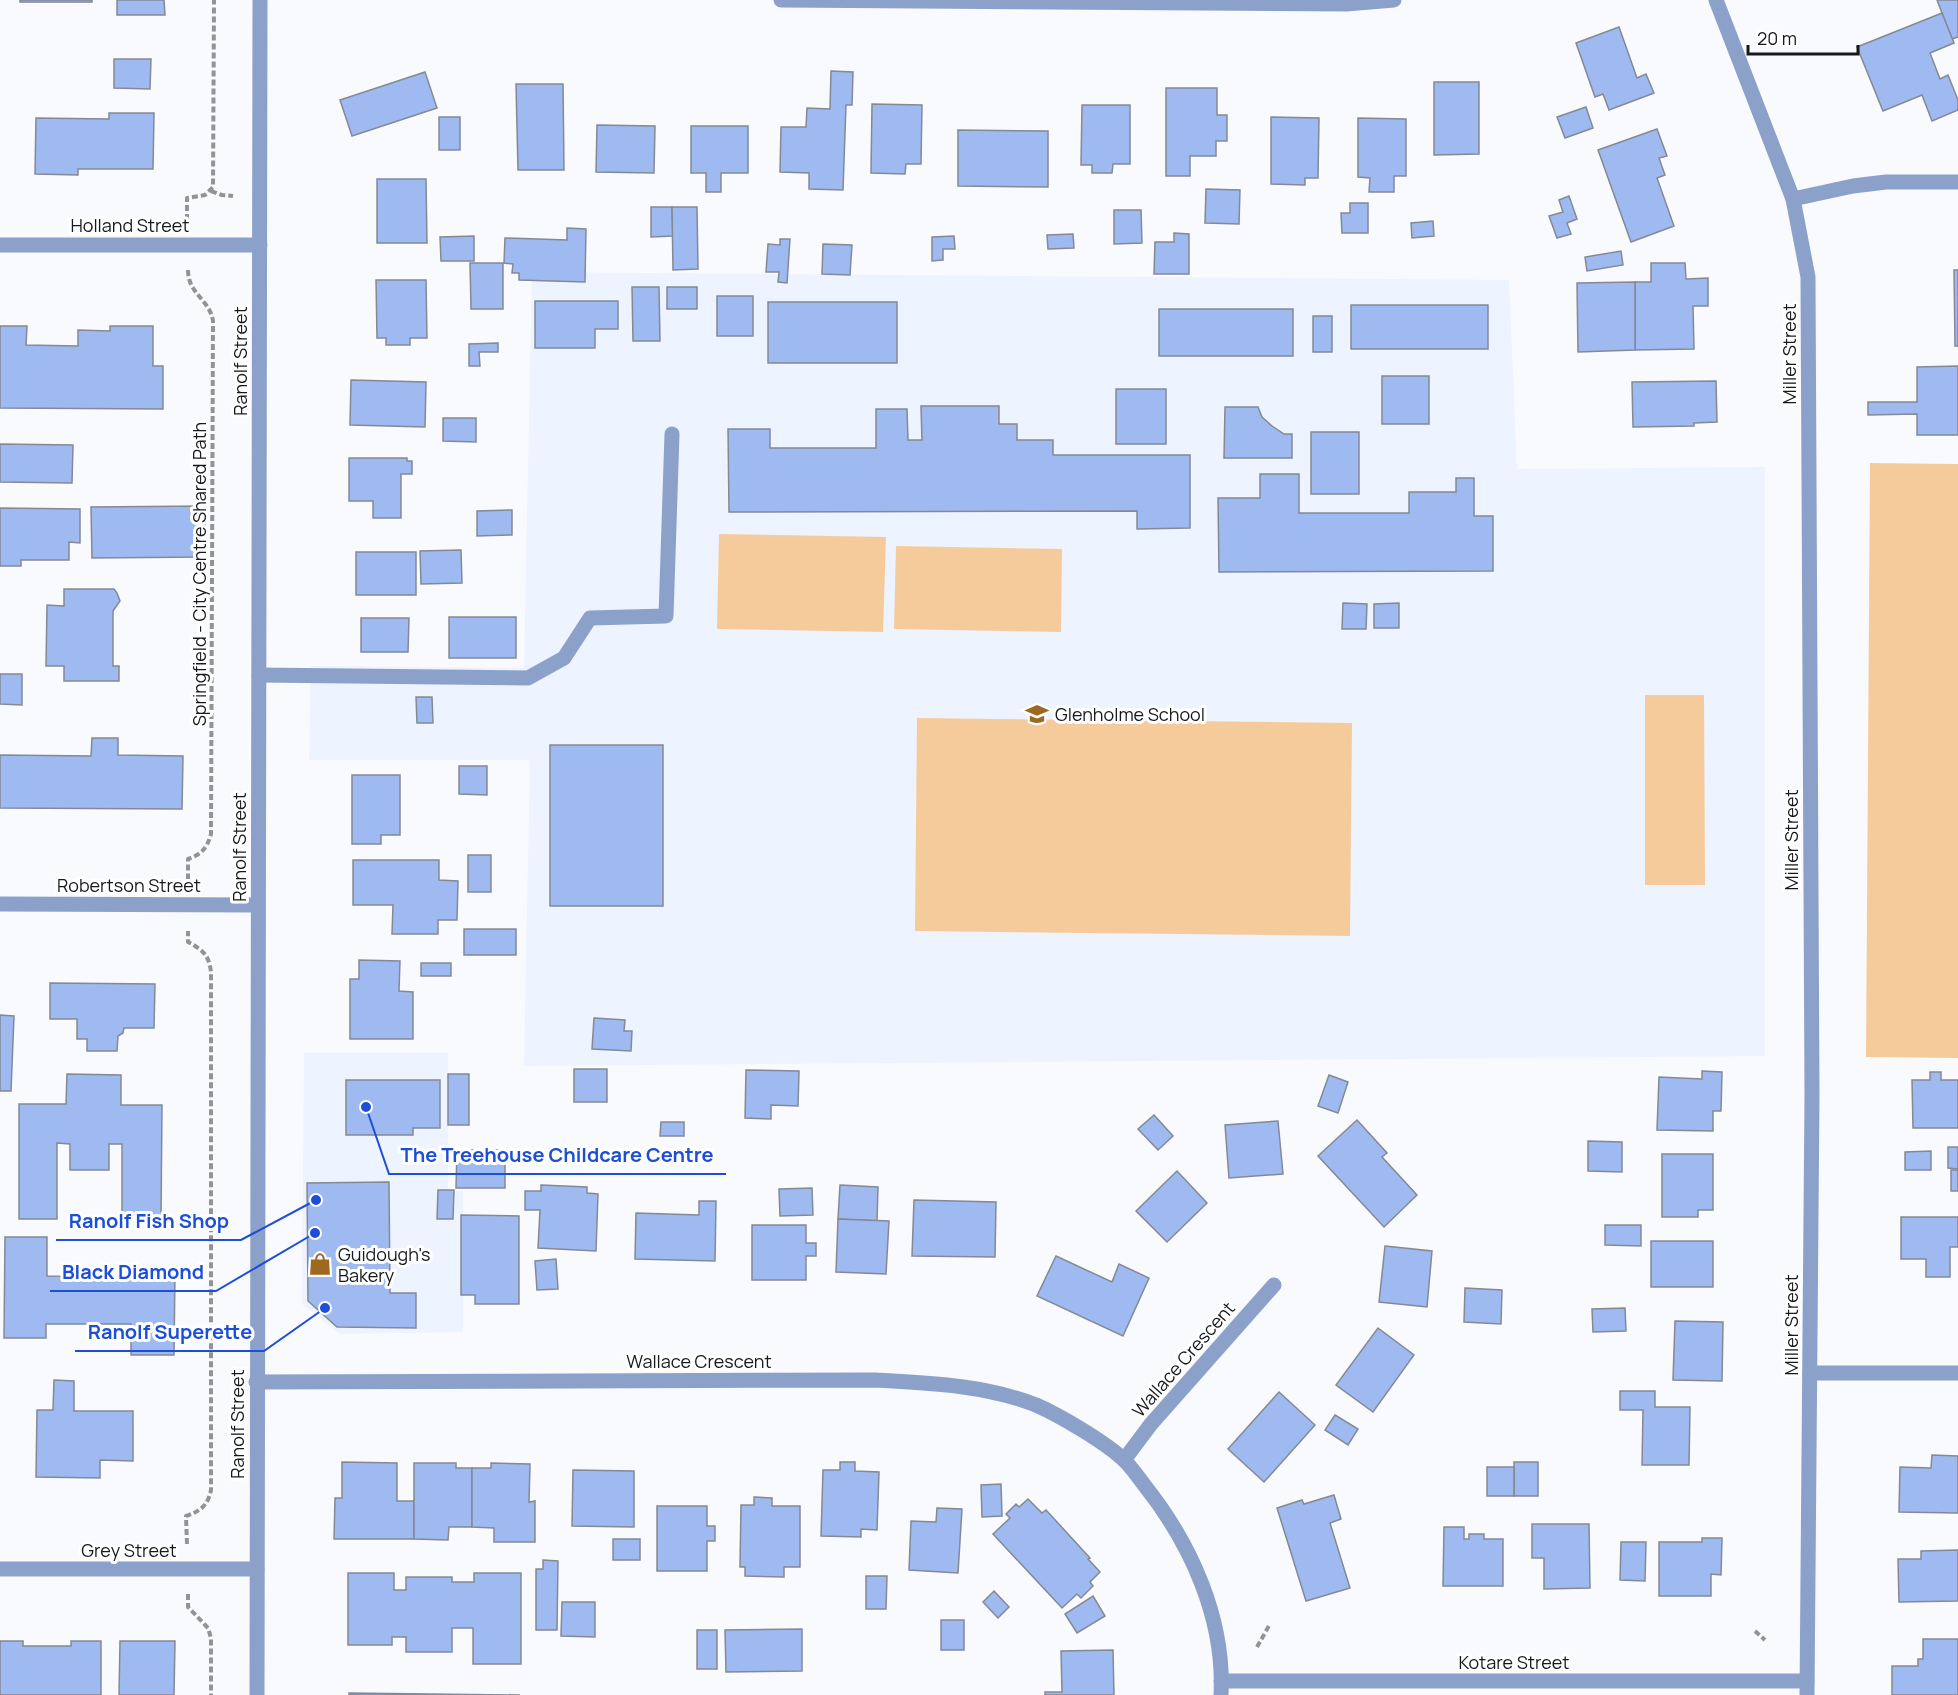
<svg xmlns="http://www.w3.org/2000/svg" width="1958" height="1695" viewBox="0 0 1958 1695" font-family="Manrope,sans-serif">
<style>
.built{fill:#edf3ff}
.green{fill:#f6cb9b}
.building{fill:#9fbaf1;stroke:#838995;stroke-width:1.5}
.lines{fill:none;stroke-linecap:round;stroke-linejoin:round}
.path{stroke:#929397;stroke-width:4;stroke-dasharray:6 3;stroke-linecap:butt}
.service{stroke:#8ca1ca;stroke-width:15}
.minor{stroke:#8ca1ca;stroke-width:15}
.tertiary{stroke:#8ca1ca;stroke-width:15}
.labels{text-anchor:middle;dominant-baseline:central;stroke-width:6;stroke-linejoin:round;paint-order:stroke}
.street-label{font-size:18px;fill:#16181c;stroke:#fff}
.poi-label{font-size:18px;fill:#16181c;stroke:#fff;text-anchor:start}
.leader{fill:none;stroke:#1d4ed8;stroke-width:2}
.callout-dot{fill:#1d4ed8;stroke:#fff;stroke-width:2}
.callout-label{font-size:20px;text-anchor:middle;font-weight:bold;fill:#1d4ed8;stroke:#fff;stroke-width:6;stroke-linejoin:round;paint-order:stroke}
</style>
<rect width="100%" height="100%" fill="#f9fafd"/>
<g class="built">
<path d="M532,272L1509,280L1517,469L1765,467V1056L524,1066L530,760H309L311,666L524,668Z"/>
<path d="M304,1053H448V1191H463V1332L340,1334L302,1304Z"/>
</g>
<g class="green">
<path d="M1870,463L1958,464V1058L1866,1057Z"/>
<path d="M719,534L886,537L883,632L717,629Z"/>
<path d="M896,546L1062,549L1061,632L894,629Z"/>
<path d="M1645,695H1704L1705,885H1645Z"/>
<path d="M917,718L1352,723L1350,936L915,931Z"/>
</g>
<g class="building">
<rect x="20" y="0" width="72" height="2"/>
<path d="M117,0H164L165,15H117Z"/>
<path d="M1937,0H1958V37L1952,39Z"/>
<path d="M1942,13L1954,43L1930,53L1940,79L1948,75L1958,100V110L1932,121L1922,95L1883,111L1857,47Z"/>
<path d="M1619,27L1637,78L1646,74L1654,93L1609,110L1603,94L1595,97L1576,43Z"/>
<path d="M114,59H151L150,89L114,88Z"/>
<path d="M831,71L853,72L852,105H846L843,190L809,189V173L780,172L781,127H806L807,108L830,109Z"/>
<path d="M425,72L437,108L352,136L340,100Z"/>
<path d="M1434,82H1479V154L1434,155Z"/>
<path d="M516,84H563L564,170H518Z"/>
<path d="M1166,88H1217V115H1227V141H1216V156H1190V176H1166Z"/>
<path d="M872,104L922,105L921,164H906L905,174L871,173Z"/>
<path d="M1082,105H1130V164H1113L1112,173H1092V165H1081Z"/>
<path d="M1586,107L1593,128L1565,138L1557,117Z"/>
<path d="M109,113H154L153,169H78V175L35,174L36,118L109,119Z"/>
<rect x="439" y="117" width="21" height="33"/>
<path d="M1271,117L1319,118L1318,178H1305V185L1271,184Z"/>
<path d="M1358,118L1406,119V176H1394V192H1369L1370,178L1358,177Z"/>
<path d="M597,125L655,126L654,173L596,172Z"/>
<path d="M691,126H748V173H721V192H706V173H691Z"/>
<path d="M1657,129L1667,156L1659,158L1665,175L1657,178L1674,226L1631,242L1598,150Z"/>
<path d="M958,130L1048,131V187L958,186Z"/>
<path d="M377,179H426L427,243H377Z"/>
<path d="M1206,189L1240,190L1239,224L1205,223Z"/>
<path d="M1569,196L1577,219L1567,223L1571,234L1557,238L1549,216L1563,212L1559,200Z"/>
<path d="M1350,203H1368V233H1342L1341,213H1350Z"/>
<path d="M651,207H672L673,236L651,237Z"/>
<path d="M672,207H697L698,269L673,270Z"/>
<path d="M1114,210H1141L1142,243L1114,244Z"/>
<path d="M1433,221L1434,236L1412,238L1411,223Z"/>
<path d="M567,228L586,229L585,282L519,280V273H512L513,264L504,263L505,238L567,240Z"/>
<path d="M1174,233L1189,234V274H1154L1155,242H1174Z"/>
<path d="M1073,234L1074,248L1048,249L1047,235Z"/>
<path d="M474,236V261H441L440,237Z"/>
<path d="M954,236L955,249H943V260L932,261V237Z"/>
<path d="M780,239H790L787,283L778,282L779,272H766L768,244L780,245Z"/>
<path d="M823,244L852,245L850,275L822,274Z"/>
<path d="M1621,251L1623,265L1587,271L1585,257Z"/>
<path d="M470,263H503V309H471Z"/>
<path d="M1651,263H1685L1686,279L1708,278V306H1693L1694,349L1635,350V282H1651Z"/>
<path d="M1954,270H1958V346H1955Z"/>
<path d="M376,280H426L427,338H410V345H386V338H377Z"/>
<path d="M1635,282V350L1578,352L1577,283Z"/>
<path d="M632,287H659L660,341H633Z"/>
<rect x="667" y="287" width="30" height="22"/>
<rect x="717" y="296" width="36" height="40"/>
<path d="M535,301H618V329H595V348H535Z"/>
<rect x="768" y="302" width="129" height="61"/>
<rect x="1351" y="305" width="137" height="44"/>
<rect x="1159" y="309" width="134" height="47"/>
<rect x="1313" y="316" width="19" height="36"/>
<path d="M0,326H27L26,345L78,346V330L110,331V326H153V366H163V409L0,408Z"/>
<path d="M498,343V352H479L480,366H469V344Z"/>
<path d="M1958,366V435H1917V414L1868,415V402H1917V367Z"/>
<rect x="1382" y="376" width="47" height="48"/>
<path d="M351,380L426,382L425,427L350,425Z"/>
<path d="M1716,381L1717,422L1694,423V426L1633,427L1632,382Z"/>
<rect x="1116" y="389" width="50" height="55"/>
<path d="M921,406H999V424H1017V440H1053V455H1190V528L1137,529V511L729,512L728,429H770V448H876V409H907L908,440H922Z"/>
<path d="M1225,407H1258L1262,417L1272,426L1284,434H1292V458H1224Z"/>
<path d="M443,418H476V442L443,441Z"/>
<rect x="1311" y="432" width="48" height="62"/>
<path d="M0,444L73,445L72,483L0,482Z"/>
<path d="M349,458H407V461H412V474H401V518H373V501H349Z"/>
<path d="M1260,474H1299V513H1409V492H1456V478H1474V516H1493V571L1219,572L1218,498H1260Z"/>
<path d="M205,506V557L92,558L91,507Z"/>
<path d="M0,508L80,509V543L69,542V560H21V566H0Z"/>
<path d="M512,510V535L477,536V511Z"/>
<path d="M461,550L462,583L421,584L420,551Z"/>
<rect x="356" y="552" width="60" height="43"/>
<path d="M64,589H114L117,593L120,601L113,611V666H119V681H64V666H46L47,605L64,606Z"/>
<path d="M1343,603L1367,604L1366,629H1342Z"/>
<path d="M1399,603V628H1374V604Z"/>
<rect x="449" y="617" width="67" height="41"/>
<path d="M361,618H409L408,652H361Z"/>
<path d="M0,674H22V705L0,704Z"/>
<path d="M416,697H432L433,723H417Z"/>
<path d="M92,738H118V755L183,756L182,809L0,808V755L91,756Z"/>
<rect x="550" y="745" width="113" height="161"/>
<path d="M459,766H487V795L459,794Z"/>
<path d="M352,775H400V835H381V844H352Z"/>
<rect x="468" y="855" width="23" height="37"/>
<path d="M353,860H439V880L458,881L457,920H438V934H392L393,905H353Z"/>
<rect x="464" y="929" width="52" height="26"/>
<path d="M359,960L400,961L399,991L413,992V1039H350V979H359Z"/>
<rect x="421" y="963" width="30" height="13"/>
<path d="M50,983L155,984L154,1028H124L123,1033L118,1036L117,1051H87V1039H77V1019H50Z"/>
<path d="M0,1015L14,1016L11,1091H0Z"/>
<path d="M594,1018L625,1020L624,1031H632L631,1051L592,1049Z"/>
<rect x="574" y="1069" width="33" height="33"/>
<path d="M746,1070L799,1071L798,1106L771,1105V1119L745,1118Z"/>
<path d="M1702,1071L1722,1072L1721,1111H1713V1131L1657,1130L1659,1077L1702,1079Z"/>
<path d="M1930,1072H1941V1080H1958V1128H1913L1912,1080H1930Z"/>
<path d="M67,1074L121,1075V1105H162L161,1219L122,1218V1144H109V1170H70V1144L57,1143V1219H19V1104H66Z"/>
<rect x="448" y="1074" width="21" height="51"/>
<path d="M1329,1075L1348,1082L1338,1113L1318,1106Z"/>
<path d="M346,1080H440V1128H413V1135H346Z"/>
<path d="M1154,1115L1173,1136L1158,1150L1138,1129Z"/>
<path d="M1357,1120L1387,1153L1382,1157L1417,1195L1384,1227L1318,1156Z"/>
<path d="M1278,1121L1283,1174L1229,1178L1225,1125Z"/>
<path d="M661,1122H684V1136H660Z"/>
<path d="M1588,1141L1622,1142V1172L1588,1171Z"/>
<path d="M1948,1147H1958V1169L1948,1168Z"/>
<path d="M457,1150H505V1188H456Z"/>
<path d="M1931,1151V1170H1905V1152Z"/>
<path d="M1662,1154H1713V1210H1698V1217H1662Z"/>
<rect x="1951" y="1170" width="7" height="21"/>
<path d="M1177,1171L1207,1203L1167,1242L1136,1211Z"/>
<path d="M389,1182L390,1293H416V1328L337,1327L308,1301L307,1183Z"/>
<path d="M541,1185L587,1187V1193L598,1194L596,1251L538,1248L540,1210H525V1191H541Z"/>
<path d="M840,1185L878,1187L877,1221L838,1219Z"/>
<path d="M812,1188L813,1215L780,1216L779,1189Z"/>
<path d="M438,1190H454L453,1219H437Z"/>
<path d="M914,1200L996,1202L995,1257L912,1256Z"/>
<path d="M699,1201H716L715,1261L635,1259L636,1213L699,1215Z"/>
<path d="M461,1215L519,1216V1304H475V1295H461Z"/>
<path d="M1901,1217H1958V1247H1950V1277H1926V1259H1901Z"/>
<path d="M838,1219L889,1221L886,1274L836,1272Z"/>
<path d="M752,1225H806V1243H816V1256H806V1280H752Z"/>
<path d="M1605,1225H1641V1246L1605,1245Z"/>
<path d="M5,1237H47V1276L132,1277V1271H175L174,1355H131V1324H46V1338H4Z"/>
<rect x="1651" y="1241" width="62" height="46"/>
<path d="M1385,1246L1432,1251L1427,1307L1379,1302Z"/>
<path d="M1056,1256L1112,1282L1119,1264L1149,1278L1123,1336L1037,1296Z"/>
<path d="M556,1259L558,1289L537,1290L535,1261Z"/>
<path d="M1465,1288L1502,1290L1501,1324L1464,1322Z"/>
<path d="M1625,1308L1626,1331L1593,1332L1592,1309Z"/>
<path d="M1675,1321L1723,1322L1722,1381L1673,1380Z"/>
<path d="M1378,1328L1414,1355L1373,1412L1336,1385Z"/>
<path d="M54,1380L74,1381V1411H133V1461L100,1460V1478L36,1477L37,1410H53Z"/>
<path d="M1620,1391H1655V1407H1690L1689,1465H1642L1643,1410H1620Z"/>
<path d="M1279,1392L1315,1425L1264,1482L1228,1449Z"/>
<path d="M1335,1415L1358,1429L1348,1445L1325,1430Z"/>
<path d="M1932,1455L1958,1456V1513L1899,1512L1900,1467L1931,1468Z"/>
<path d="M342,1462L397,1463V1501H414V1539H334L335,1498H342Z"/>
<path d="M840,1462H855V1471L879,1472L877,1530L861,1529V1537L821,1536L823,1470H840Z"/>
<rect x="1514" y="1462" width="24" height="34"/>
<path d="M414,1463H456V1468H472V1527H449L448,1540L414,1539Z"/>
<path d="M491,1463L530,1464L529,1502L535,1501V1542H494V1528L472,1527V1468H491Z"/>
<rect x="1487" y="1467" width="27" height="29"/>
<path d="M573,1470L634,1471V1527L572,1526Z"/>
<path d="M1001,1484L1002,1516L982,1517L981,1485Z"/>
<path d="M1334,1495L1341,1519L1330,1523L1350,1588L1306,1601L1277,1508L1302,1500L1304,1504Z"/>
<path d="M754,1497L772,1498V1506H800V1567H784V1577L745,1576V1567H740L741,1505H754Z"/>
<path d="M1028,1499L1042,1513L1046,1510L1090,1558L1088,1559L1100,1572L1090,1582L1093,1586L1081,1598L1077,1594L1062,1608L993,1534L1010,1518L1006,1514L1016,1504L1019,1507Z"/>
<path d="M657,1506H707V1526H715V1541H707V1571H657Z"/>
<path d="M937,1508L962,1509L958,1573L909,1570L911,1521L936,1522Z"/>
<path d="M1532,1524H1589L1590,1588L1544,1589V1558H1532Z"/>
<path d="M1444,1527H1464V1539H1469V1534H1484V1539H1503V1586H1443Z"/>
<path d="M1702,1538H1722L1721,1575L1711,1574V1596H1659V1542H1702Z"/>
<rect x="613" y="1539" width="27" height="21"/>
<path d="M1621,1542H1646L1645,1581L1620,1580Z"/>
<path d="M1958,1550V1601L1899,1602L1898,1559H1921V1551Z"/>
<path d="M543,1560L558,1561L557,1630H536V1569H543Z"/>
<path d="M348,1573H394V1590H406V1577H452V1582H474V1573H521V1664H473V1628H452V1652H406V1637H392V1645H348Z"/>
<path d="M866,1576H887L886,1609H866Z"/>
<path d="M994,1591L1009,1607L998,1618L983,1602Z"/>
<path d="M1093,1596L1105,1616L1077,1633L1065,1614Z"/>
<path d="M562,1602H595V1637L561,1636Z"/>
<rect x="941" y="1620" width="23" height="30"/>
<path d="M802,1629V1671L726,1672L725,1630Z"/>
<rect x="697" y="1630" width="20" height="39"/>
<path d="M1923,1639H1958V1695H1892V1666H1918V1659H1923Z"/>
<path d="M0,1641H23V1646H71V1641H101V1695H0Z"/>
<path d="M120,1641H175L174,1695H119Z"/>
<path d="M1113,1650L1114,1695H1045V1692H1062L1061,1651Z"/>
<path d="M349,1693L520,1695H349Z"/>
</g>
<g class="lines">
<g class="path">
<path d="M211,191L222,195L233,196"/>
<path d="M187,220V198L205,195L213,187L214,0"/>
<path d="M188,270C188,294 210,300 213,321L211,834C207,848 202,854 188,859V879"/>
<path d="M187,1544L186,1516C201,1511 208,1505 211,1490V972C209,955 203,950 188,942V931"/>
<path d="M188,1594V1607L208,1628L211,1638V1695"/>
<path d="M1755,1631L1765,1640"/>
<path d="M1257,1647L1270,1624"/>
</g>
<path class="service" d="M259,675L528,678L564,658L590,618L666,616L672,434"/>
<g class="minor">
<path d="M781,0L1346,4L1394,0"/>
<path d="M1716,0L1793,199L1808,277L1812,1095L1807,1695"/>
<path d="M1793,199L1853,186L1886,182H1958"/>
<path d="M0,245H260"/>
<path d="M0,904L258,905"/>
<path d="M1810,1373H1958"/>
<path d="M256,1382L875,1380C928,1383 985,1385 1036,1405C1059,1415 1107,1443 1125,1461C1132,1468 1138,1477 1145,1486C1191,1544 1225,1619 1221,1695"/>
<path d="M1124,1460L1151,1424L1274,1285"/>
<path d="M0,1569H257"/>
<path d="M1221,1681H1807"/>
</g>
<path class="tertiary" d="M257,1695L260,0"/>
</g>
<defs>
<g id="school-bare" transform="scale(1.8)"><path d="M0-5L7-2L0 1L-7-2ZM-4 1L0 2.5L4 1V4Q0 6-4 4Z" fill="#9e6821" stroke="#fff" stroke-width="2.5" paint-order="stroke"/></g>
<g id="shop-bare" transform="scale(1.8)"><path d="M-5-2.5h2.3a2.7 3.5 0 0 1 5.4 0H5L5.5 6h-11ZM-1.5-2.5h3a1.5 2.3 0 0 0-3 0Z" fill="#9e6821" stroke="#fff" stroke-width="2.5" paint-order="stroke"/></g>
</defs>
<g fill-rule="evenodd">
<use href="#school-bare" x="1037" y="714"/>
<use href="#shop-bare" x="320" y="1264"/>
</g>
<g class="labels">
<g class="street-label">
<text x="130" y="225">Holland Street</text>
<text transform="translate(1789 354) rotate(-90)">Miller Street</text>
<text transform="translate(240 361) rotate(-90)">Ranolf Street</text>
<text transform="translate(199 574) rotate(-90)">Springfield - City Centre Shared Path</text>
<text transform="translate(1791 840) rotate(-90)">Miller Street</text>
<text transform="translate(239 847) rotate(-90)">Ranolf Street</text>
<text x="129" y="885">Robertson Street</text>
<text transform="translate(1791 1325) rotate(-90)">Miller Street</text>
<text transform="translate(1183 1359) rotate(-49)">Wallace Crescent</text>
<text x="699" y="1361">Wallace Crescent</text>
<text transform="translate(237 1424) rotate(-90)">Ranolf Street</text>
<text x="129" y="1550">Grey Street</text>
<text x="1514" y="1662">Kotare Street</text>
</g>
<g class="poi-label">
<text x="1055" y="714">Glenholme School</text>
<text x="338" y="1254">Guidough's<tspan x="338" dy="21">Bakery</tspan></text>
</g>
</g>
<path class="leader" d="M366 1107L389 1174H726M316 1200L241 1240H56M315 1233L216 1291H50M325 1308L264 1351H75"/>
<g class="callout-dot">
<circle cx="366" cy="1107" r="6"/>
<circle cx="316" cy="1200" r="6"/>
<circle cx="315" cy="1233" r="6"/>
<circle cx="325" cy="1308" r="6"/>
</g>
<g class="callout-label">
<text x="557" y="1162">The Treehouse Childcare Centre</text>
<text x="149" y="1228">Ranolf Fish Shop</text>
<text x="133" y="1279">Black Diamond</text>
<text x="170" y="1339">Ranolf Superette</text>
</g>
<path d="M1748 45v9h110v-9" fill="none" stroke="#16181c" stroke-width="3"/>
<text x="1757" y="45" font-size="18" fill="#16181c" stroke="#ffffff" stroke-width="4.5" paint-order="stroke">20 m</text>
</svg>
